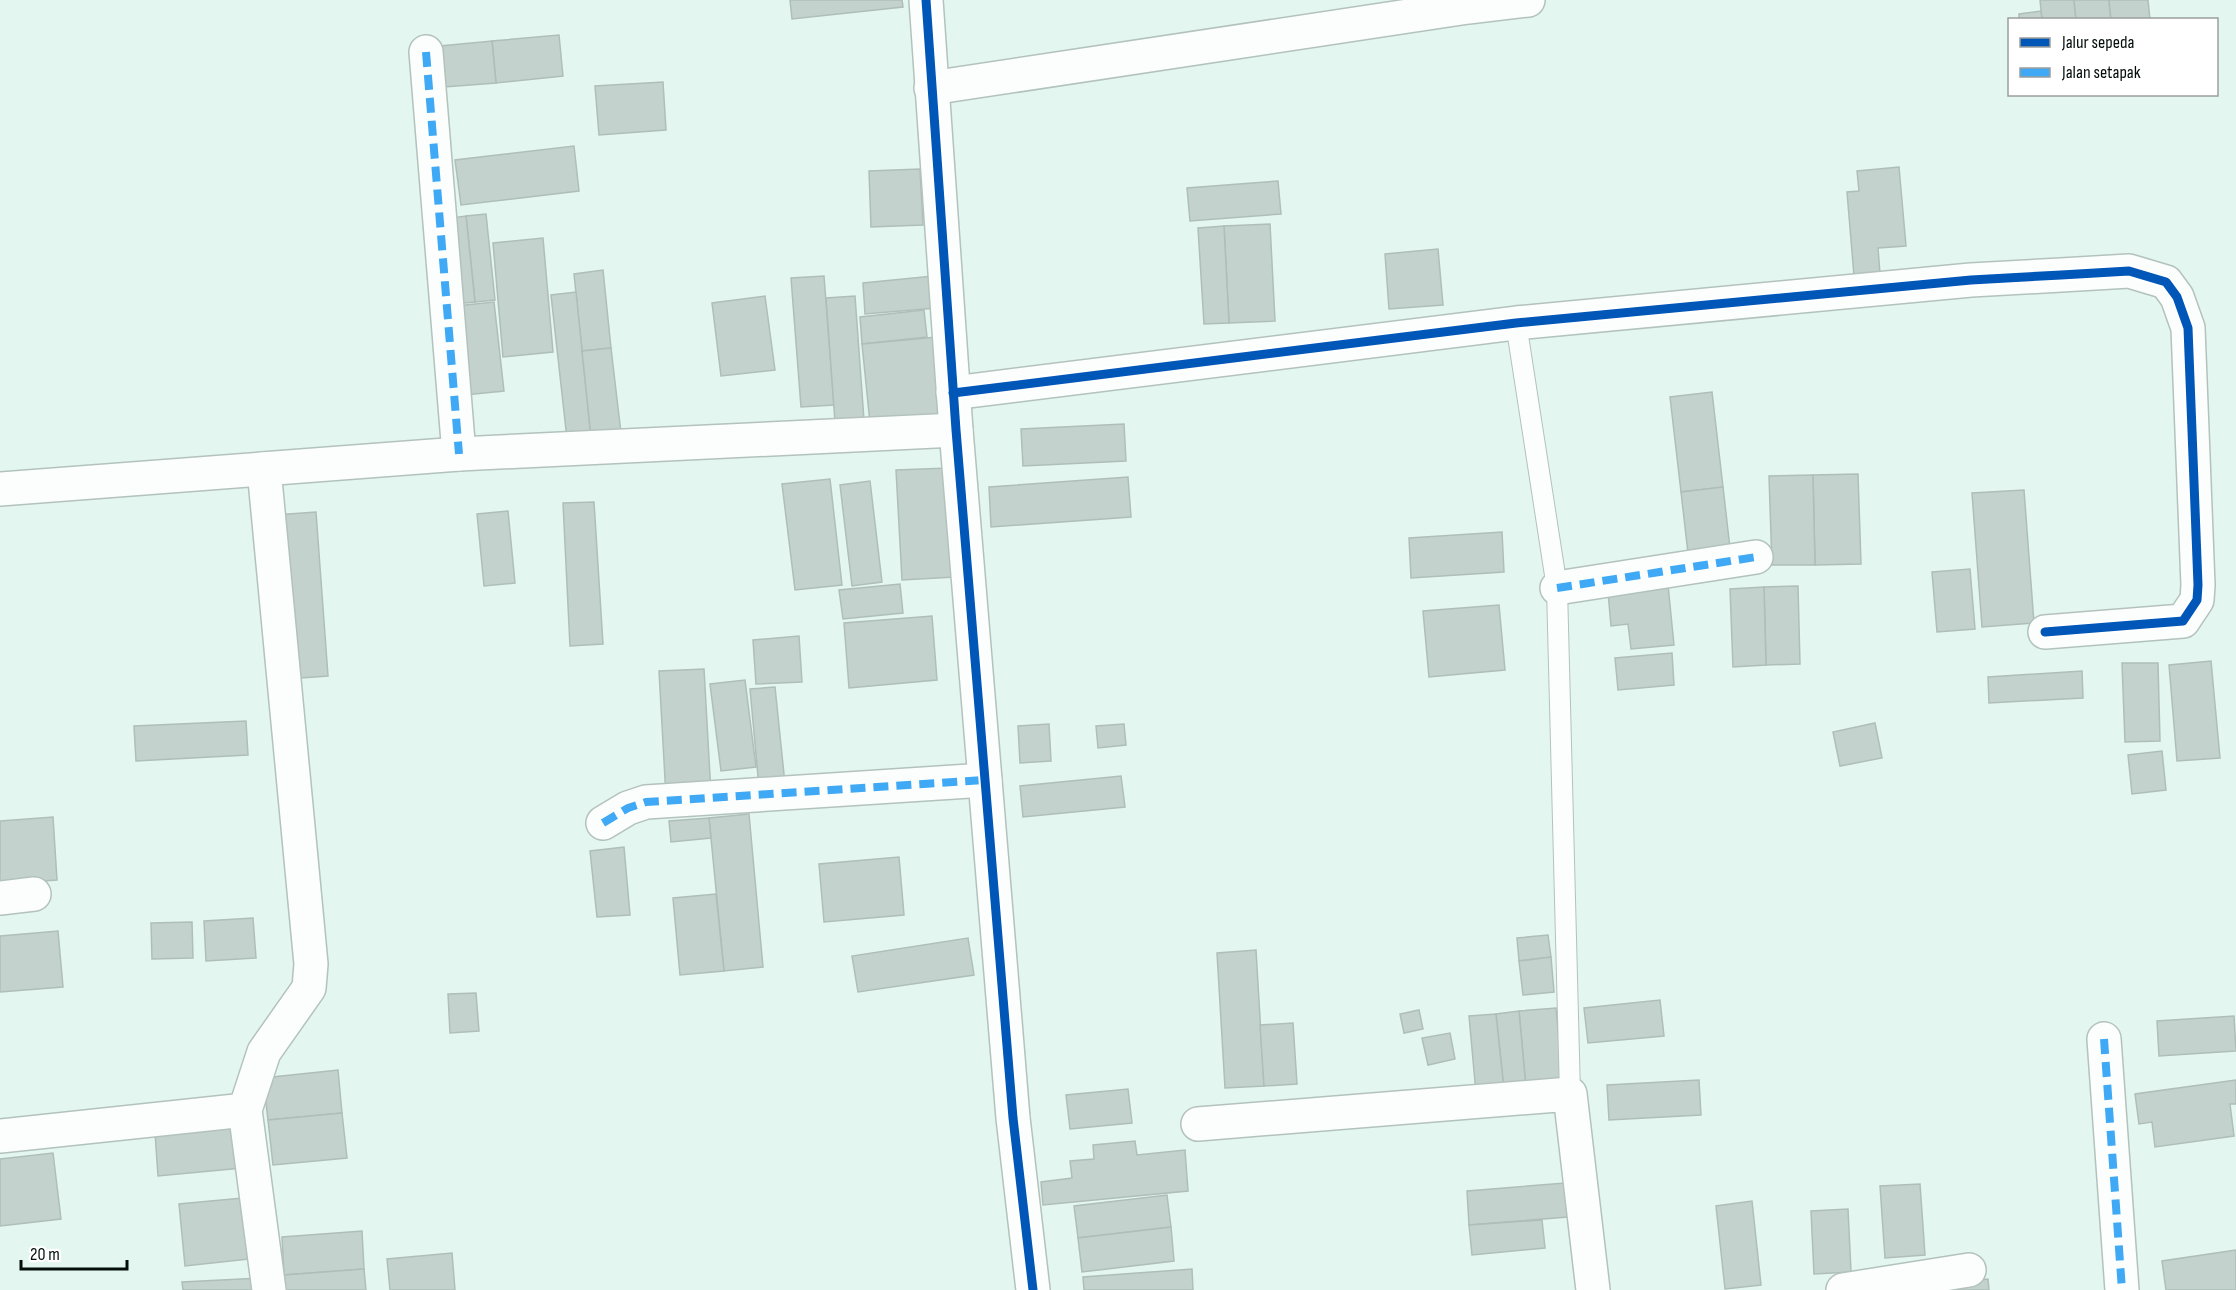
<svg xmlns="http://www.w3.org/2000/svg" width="2236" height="1290" viewBox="0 0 2236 1290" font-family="'Sofia Sans Condensed',sans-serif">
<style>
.building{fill:#c3d2cc;stroke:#afbeb8;stroke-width:1.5}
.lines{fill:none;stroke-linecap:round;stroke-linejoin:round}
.lane-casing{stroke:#b3c2bc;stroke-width:22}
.street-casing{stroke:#b3c2bc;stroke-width:36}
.secondary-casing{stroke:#b3c2bc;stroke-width:36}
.lane{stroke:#fbfefd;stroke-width:20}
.street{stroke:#fbfefd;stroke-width:33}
.secondary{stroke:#fbfefd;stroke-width:33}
.quiet{stroke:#3fa9f5;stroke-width:8;stroke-dasharray:15 8;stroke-linecap:butt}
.cycleway-casing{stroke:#fff;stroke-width:13}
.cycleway{stroke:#0057b8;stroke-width:9}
</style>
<rect width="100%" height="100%" fill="#e3f6ef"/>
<g class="building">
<path d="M790,0H902L903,7L792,19Z"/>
<path d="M2040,0H2074L2076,20H2042Z"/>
<path d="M2074,0H2109L2111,20H2076Z"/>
<path d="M2109,0H2148L2150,20H2111Z"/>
<path d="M2041,11L2042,20H2019V14Z"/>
<path d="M559,35L563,76L496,83L492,41Z"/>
<path d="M492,41L496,83L444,87L440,46Z"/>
<path d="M663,82L666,130L599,135L595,86Z"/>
<path d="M574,146L579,191L461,205L455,160Z"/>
<path d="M1899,167L1906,246L1878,248L1880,274L1854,276L1847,192L1859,191L1857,171Z"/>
<path d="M920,169L923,225L871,227L869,171Z"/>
<path d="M1278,181L1281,214L1190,221L1187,188Z"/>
<path d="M486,214L495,300L475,302L466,216Z"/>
<path d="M466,216L475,302L454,304L445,219Z"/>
<path d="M1270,224L1275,321L1229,323L1224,226Z"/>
<path d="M1224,226L1229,323L1204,324L1198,228Z"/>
<path d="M543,238L553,352L503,357L493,243Z"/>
<path d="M1438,249L1443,305L1389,309L1385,254Z"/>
<path d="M603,270L611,348L582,351L574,274Z"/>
<path d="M824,276L834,405L801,407L791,278Z"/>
<path d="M933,276L936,308L865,314L863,283Z"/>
<path d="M576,292L591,437L567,439L551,295Z"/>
<path d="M765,296L775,370L721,376L712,303Z"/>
<path d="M855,296L864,420L835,422L826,298Z"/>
<path d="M494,302L504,391L465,395L456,306Z"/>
<path d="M924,310L927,337L862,344L860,317Z"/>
<path d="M937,337L944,416L870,423L862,344Z"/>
<path d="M611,348L621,433L591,437L582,351Z"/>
<path d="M1712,392L1723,487L1681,492L1670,397Z"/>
<path d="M1124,424L1126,461L1023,466L1021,429Z"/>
<path d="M948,468L955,577L902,580L896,470Z"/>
<path d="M1858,474L1861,564L1815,565L1813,475Z"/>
<path d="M1813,475L1815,565H1772L1769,476Z"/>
<path d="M1128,477L1131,517L991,527L989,487Z"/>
<path d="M830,479L842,585L795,590L782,484Z"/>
<path d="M870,481L882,582L852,586L840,485Z"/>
<path d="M1723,487L1730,548L1688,553L1681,492Z"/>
<path d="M2024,490L2034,623L1982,627L1972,493Z"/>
<path d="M594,502L603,644L570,646L563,503Z"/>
<path d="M508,511L515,583L484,586L477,514Z"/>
<path d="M316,512L328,676L287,679L275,515Z"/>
<path d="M1502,532L1504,572L1411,578L1409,538Z"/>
<path d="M1970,569L1975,629L1937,632L1932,572Z"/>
<path d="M900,584L903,613L843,619L839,590Z"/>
<path d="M1668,585L1674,645L1631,649L1628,624L1611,626L1608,592Z"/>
<path d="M1798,586L1800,664L1766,665L1764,587Z"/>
<path d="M1764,587L1766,665L1733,667L1730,589Z"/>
<path d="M1499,605L1505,670L1429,677L1423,611Z"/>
<path d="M932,616L937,680L849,688L844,623Z"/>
<path d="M799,636L802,682L756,684L753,640Z"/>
<path d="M1672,653L1674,685L1618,690L1615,658Z"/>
<path d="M2211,661L2220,758L2177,761L2169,665Z"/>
<path d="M2122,663H2158L2160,741L2125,742Z"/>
<path d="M704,669L711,794L666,797L659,671Z"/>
<path d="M2082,671L2083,698L1989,703L1988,677Z"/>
<path d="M745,680L756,767L721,771L710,684Z"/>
<path d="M775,687L785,784L759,787L750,689Z"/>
<path d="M246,721L248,755L136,761L134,726Z"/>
<path d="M1875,723L1882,758L1840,766L1833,732Z"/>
<path d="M1049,724L1051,761L1020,763L1018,726Z"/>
<path d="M1124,724L1126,745L1098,748L1096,726Z"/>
<path d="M2162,751L2166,790L2132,794L2128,755Z"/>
<path d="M1121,776L1125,807L1023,817L1020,786Z"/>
<path d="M749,814L763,967L724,971L709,818Z"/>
<path d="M53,817L57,880L0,884V821Z"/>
<path d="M709,818L711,838L671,842L669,821Z"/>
<path d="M624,847L630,915L597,917L590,851Z"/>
<path d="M899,857L904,915L824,922L819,864Z"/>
<path d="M716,894L724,971L680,975L673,898Z"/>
<path d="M253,918L256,958L206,961L204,921Z"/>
<path d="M192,922L193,958L152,959L151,923Z"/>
<path d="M58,931L63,987L0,992V936Z"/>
<path d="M1548,935L1551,957L1519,961L1517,938Z"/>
<path d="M968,938L974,975L858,992L852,956Z"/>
<path d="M1256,950L1264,1086L1225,1088L1217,953Z"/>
<path d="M1551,957L1554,992L1523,995L1519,961Z"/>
<path d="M476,993L479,1031L450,1033L448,994Z"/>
<path d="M1660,1000L1664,1036L1588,1043L1584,1008Z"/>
<path d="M1556,1008L1563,1085L1526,1088L1519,1011Z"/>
<path d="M1419,1010L1423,1029L1404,1033L1400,1014Z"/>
<path d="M1519,1011L1526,1088L1504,1090L1496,1014Z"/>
<path d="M1496,1014L1504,1090L1476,1093L1469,1016Z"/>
<path d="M2234,1016L2236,1051L2159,1056L2157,1021Z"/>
<path d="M1293,1023L1297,1084L1264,1086L1260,1025Z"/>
<path d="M1450,1033L1455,1059L1428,1065L1422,1038Z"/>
<path d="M338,1070L342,1113L268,1120L263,1078Z"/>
<path d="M1699,1080L1701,1115L1609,1120L1607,1085Z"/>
<path d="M2236,1080V1104H2230L2234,1136L2155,1147L2152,1122L2139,1124L2135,1094Z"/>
<path d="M1128,1089L1132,1123L1070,1129L1066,1095Z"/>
<path d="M342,1113L347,1158L273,1165L268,1120Z"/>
<path d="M239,1126L242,1168L158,1176L155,1133Z"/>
<path d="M1135,1141L1137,1155L1185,1150L1188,1191L1043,1205L1041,1182L1072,1178L1070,1161L1094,1159L1093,1145Z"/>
<path d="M53,1153L61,1219L0,1226V1159Z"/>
<path d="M1565,1183L1568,1217L1469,1225L1467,1191Z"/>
<path d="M1920,1184L1925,1255L1885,1258L1880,1186Z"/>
<path d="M1167,1195L1171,1227L1078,1238L1074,1206Z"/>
<path d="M253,1197L259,1258L185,1266L179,1204Z"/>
<path d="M1752,1201L1761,1285L1725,1289L1716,1206Z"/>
<path d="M1848,1209L1851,1272L1814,1274L1811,1211Z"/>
<path d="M1542,1220L1545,1248L1472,1255L1469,1225Z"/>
<path d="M1171,1227L1174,1261L1082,1272L1078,1238Z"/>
<path d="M362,1231L364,1269L284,1275L282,1237Z"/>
<path d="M2236,1250V1290H2166L2162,1261Z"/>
<path d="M452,1253L455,1290H390L387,1259Z"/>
<path d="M364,1269L366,1290H285L284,1275Z"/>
<path d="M1192,1269L1193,1290H1084L1083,1277Z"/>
<path d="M261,1278L262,1290H183L182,1282Z"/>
<path d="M1988,1279L1989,1290H1953L1952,1283Z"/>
</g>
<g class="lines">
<g class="lane-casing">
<path id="lane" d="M1516,323L1557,588L1570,1094"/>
</g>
<g class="street-casing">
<g id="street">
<path d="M426,52L459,454"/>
<path d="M931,88L1468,7L1528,0"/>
<path d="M953,393L1516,323L1971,280L2061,275L2129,271L2166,282L2177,297L2188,328L2198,585L2197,600L2183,621L2045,632"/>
<path d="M264,469L311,964L309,988L264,1052L245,1110L269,1290"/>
<path d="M0,489L459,454L956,430"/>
<path d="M1557,588L1756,557"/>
<path d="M603,823L628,808L646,802L985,780"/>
<path d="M0,898L34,894"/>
<path d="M2104,1039L2122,1290"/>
<path d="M1198,1124L1570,1094L1593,1290"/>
<path d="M0,1136L245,1110"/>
<path d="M1843,1290L1969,1270"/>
</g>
</g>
<g class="secondary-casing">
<path id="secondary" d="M926,0L956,430L1013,1118L1033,1290"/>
</g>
<use href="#lane" class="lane"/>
<use href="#street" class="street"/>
<use href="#secondary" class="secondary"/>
<g class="quiet">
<path d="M426,52L459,454"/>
<path d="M1557,588L1756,557"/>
<path d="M603,823L628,808L646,802L985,780"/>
<path d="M2104,1039L2122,1290"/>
</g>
<g class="cycleway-casing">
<g id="cycleway">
<path d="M926,0L956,430L1013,1118L1033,1290"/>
<path d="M953,393L1516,323L1971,280L2061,275L2129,271L2166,282L2177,297L2188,328L2198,585L2197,600L2183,621L2045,632"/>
</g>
</g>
<use href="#cycleway" class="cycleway"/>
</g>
<rect x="2008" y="18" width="210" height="78" fill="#ffffff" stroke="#9b9f9d" stroke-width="1.5"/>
<rect x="2020" y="38" width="30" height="9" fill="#0057b8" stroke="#9b9f9d" stroke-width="1.5"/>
<text x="2062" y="48" font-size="18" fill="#040e0a">Jalur sepeda</text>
<rect x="2020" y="68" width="30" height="9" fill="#3fa9f5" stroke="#9b9f9d" stroke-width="1.5"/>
<text x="2062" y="78" font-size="18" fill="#040e0a">Jalan setapak</text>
<path d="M21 1260v9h106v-9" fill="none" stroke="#040e0a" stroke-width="3"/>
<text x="30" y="1260" font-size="18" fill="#040e0a" stroke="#ffffff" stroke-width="4.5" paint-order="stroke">20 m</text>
</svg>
